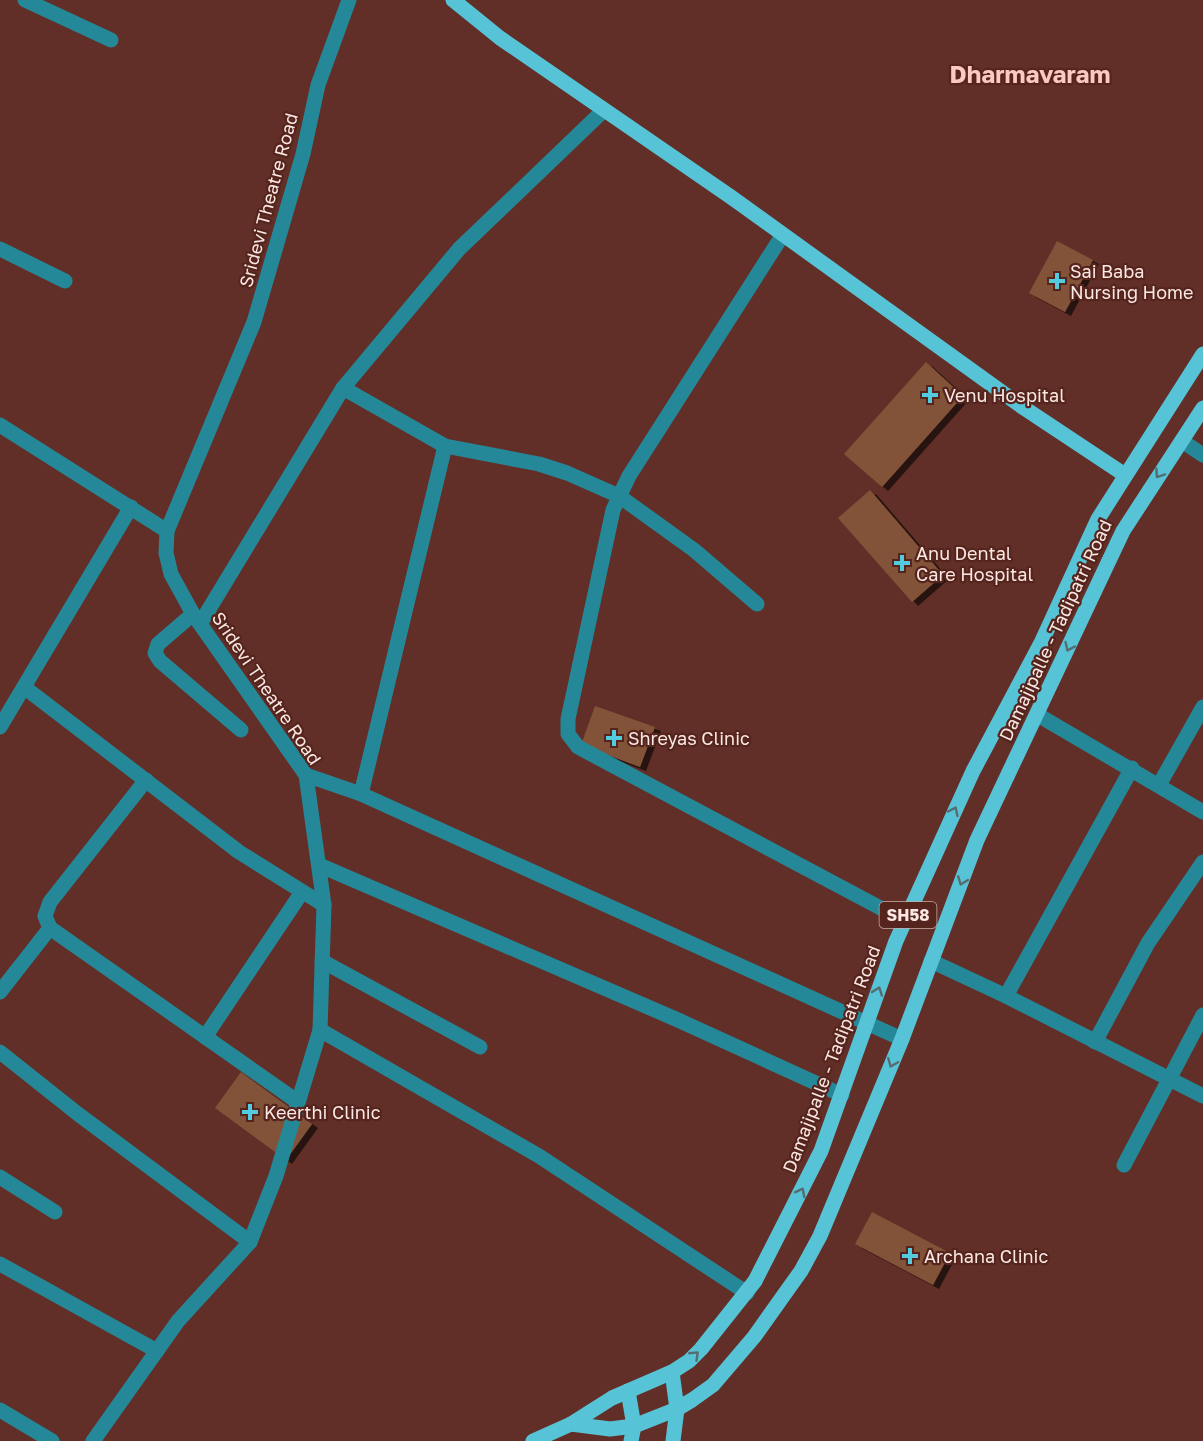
<svg xmlns="http://www.w3.org/2000/svg" width="1203" height="1441" viewBox="0 0 1203 1441" font-family="'Golos Text',sans-serif">
<style>
.building{fill:#825338;filter:url(#shadow)}
.lines{fill:none;stroke-linecap:round;stroke-linejoin:round}
.minor{stroke:#258898;stroke-width:15}
.major{stroke:#57c3d6;stroke-width:15}
.oneway{stroke:#566c70}
.poi-dot{fill:#54cade;stroke:#55251d;stroke-width:2}
.labels{text-anchor:middle;dominant-baseline:central;stroke-width:4.5;stroke-linejoin:round;paint-order:stroke}
.shield{fill:#55251d;stroke:#c9ada8;stroke-width:1.5}
.shield-label{font-size:16px;font-weight:bold;fill:#fbe7e3}
.street-label{font-size:18px;fill:#fbe7e3;stroke:#55251d}
.poi-label{font-size:18px;fill:#fbe7e3;stroke:#55251d;text-anchor:start}
.district-label{font-size:24px;font-weight:bold;fill:#fcc9c0;stroke:#55251d}
</style>
<defs>
<filter id="shadow"><feDropShadow dx="6" dy="4" stdDeviation="0" flood-color="#0009"/></filter>
</defs>
<rect width="100%" height="100%" fill="#612f27"/>
<g class="building">
<path d="M1057,241L1093,260L1065,312L1029,293Z"/>
<path d="M926,362L963,396L882,487L844,454Z"/>
<path d="M870,490L943,575L912,602L838,518Z"/>
<path d="M595,706L655,727L640,767L581,745Z"/>
<path d="M241,1072L312,1124L286,1160L215,1108Z"/>
<path d="M872,1212L950,1253L933,1285L855,1244Z"/>
</g>
<g class="lines">
<g class="minor">
<path d="M25,0L111,40"/>
<path d="M782,236L629,476L613,510L568,719V734L578,747L905,921"/>
<path d="M0,249L65,281"/>
<path d="M343,388L445,446L539,464L567,473L619,496L694,550L757,604"/>
<path d="M0,425L167,531"/>
<path d="M1182,441L1203,455"/>
<path d="M193,614L158,644L155,653L160,661L241,730"/>
<path d="M200,624L343,388L459,249L604,110"/>
<path d="M24,687L239,852L324,905"/>
<path d="M1038,715L1203,812"/>
<path d="M0,727L131,507"/>
<path d="M306,775L361,794L902,1039"/>
<path d="M146,780L50,902L45,916L50,928L298,1102"/>
<path d="M1159,785L1203,707"/>
<path d="M361,794L445,446"/>
<path d="M319,865L678,1020L842,1095"/>
<path d="M322,961L480,1047"/>
<path d="M931,961L1006,996L1203,1096"/>
<path d="M0,992L50,928"/>
<path d="M1006,996L1132,768"/>
<path d="M320,1030L539,1156L747,1293"/>
<path d="M205,1037L302,892"/>
<path d="M1095,1042L1148,943L1203,862"/>
<path d="M0,1052L78,1114L250,1242"/>
<path d="M1124,1165L1203,1015"/>
<path d="M0,1177L55,1212"/>
<path d="M0,1264L157,1351"/>
<path d="M0,1410L52,1441"/>
<path d="M93,1441L178,1321L250,1242L276,1176L320,1030L324,905L306,775L193,614L171,574L166,553L167,531L254,322L303,154L318,85L349,0"/>
</g>
<g class="major">
<path d="M453,0L500,38L731,197L1021,406L1125,475"/>
<path d="M672,1372L677,1409L673,1441"/>
<path d="M628,1391L634,1426L631,1441"/>
<path d="M571,1424L610,1429L634,1426L677,1409L692,1400L713,1385L754,1337L801,1271L820,1236L902,1039L977,840L1123,531L1203,408"/>
<path d="M533,1441L571,1424L612,1398L672,1372L689,1361L701,1349L755,1281L821,1151L896,941L973,771L1042,641L1098,519L1203,354"/>
</g>
</g>
<defs><path id="oneway-chevron" d="M-2-3.5L2.5 0L-2 3.5" fill="none" stroke-width="1.6" stroke-linecap="round" stroke-linejoin="round" transform="scale(1.5)"/></defs>
<g class="oneway">
<use href="#oneway-chevron" transform="translate(1159 474) rotate(124)"/>
<use href="#oneway-chevron" transform="translate(1069 647) rotate(115)"/>
<use href="#oneway-chevron" transform="translate(954 811) rotate(-65)"/>
<use href="#oneway-chevron" transform="translate(962 881) rotate(111)"/>
<use href="#oneway-chevron" transform="translate(878 991) rotate(-70)"/>
<use href="#oneway-chevron" transform="translate(892 1063) rotate(112)"/>
<use href="#oneway-chevron" transform="translate(801 1192) rotate(-63)"/>
<use href="#oneway-chevron" transform="translate(695 1355) rotate(-44)"/>
</g>
<g class="poi-dot">
<path d="M1054 272h6v6h6v6h-6v6h-6v-6h-6v-6h6z"/>
<path d="M927 386h6v6h6v6h-6v6h-6v-6h-6v-6h6z"/>
<path d="M899 554h6v6h6v6h-6v6h-6v-6h-6v-6h6z"/>
<path d="M611 729h6v6h6v6h-6v6h-6v-6h-6v-6h6z"/>
<path d="M247 1103h6v6h6v6h-6v6h-6v-6h-6v-6h6z"/>
<path d="M907 1247h6v6h6v6h-6v6h-6v-6h-6v-6h6z"/>
</g>
<g class="labels">
<rect class="shield" x="879.5" y="902" width="57" height="26" rx="4.5"/>
<g class="shield-label">
<text x="908" y="915">SH58</text>
</g>
<g class="street-label">
<text transform="translate(268 200) rotate(-75)">Sridevi Theatre Road</text>
<text transform="translate(1055 630) rotate(-65)">Damajipalle - Tadipatri Road</text>
<text transform="translate(267 688) rotate(56)">Sridevi Theatre Road</text>
<text transform="translate(831 1059) rotate(-69)">Damajipalle - Tadipatri Road</text>
</g>
<g class="poi-label">
<text x="1070" y="271">Sai Baba<tspan x="1070" dy="21">Nursing Home</tspan></text>
<text x="944" y="395">Venu Hospital</text>
<text x="916" y="553">Anu Dental<tspan x="916" dy="21">Care Hospital</tspan></text>
<text x="628" y="738">Shreyas Clinic</text>
<text x="264" y="1112">Keerthi Clinic</text>
<text x="924" y="1256">Archana Clinic</text>
</g>
<g class="district-label">
<text x="1030" y="73">Dharmavaram</text>
</g>
</g>
</svg>
